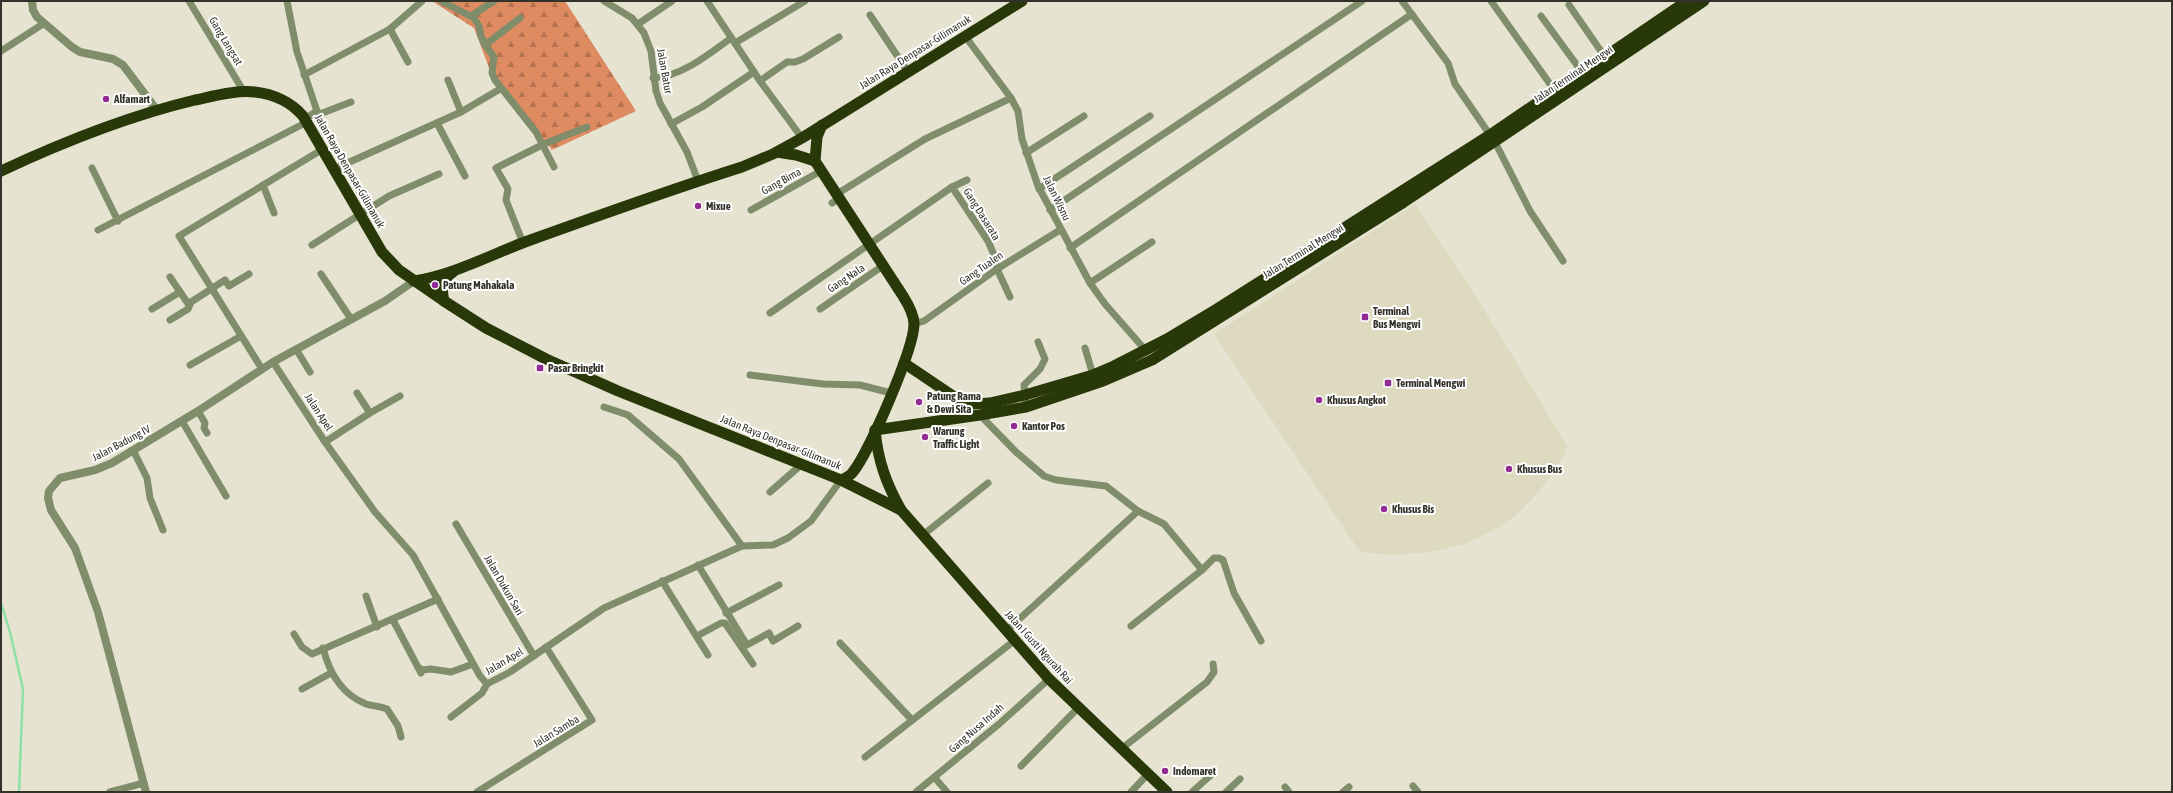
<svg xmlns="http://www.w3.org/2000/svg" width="2173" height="793" viewBox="0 0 2173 793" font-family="'Asap Condensed',sans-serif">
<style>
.built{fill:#dedac0}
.forest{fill:url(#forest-firs)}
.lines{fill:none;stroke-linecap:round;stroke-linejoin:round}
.stream{stroke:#8ee0a5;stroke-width:2.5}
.minor{stroke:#7f8d6b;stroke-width:7}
.tertiary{stroke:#7f8d6b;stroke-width:8}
.trunk{stroke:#283808;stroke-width:11}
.poi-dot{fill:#902c93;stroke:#fff;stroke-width:1.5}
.labels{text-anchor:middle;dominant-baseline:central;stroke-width:4;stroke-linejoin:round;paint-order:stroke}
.street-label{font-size:11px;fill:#32312a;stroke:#fff}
.poi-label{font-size:11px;font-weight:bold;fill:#32312a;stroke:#fff;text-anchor:start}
</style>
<defs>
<pattern id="forest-firs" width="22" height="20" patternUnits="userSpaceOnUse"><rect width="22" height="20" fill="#de8b62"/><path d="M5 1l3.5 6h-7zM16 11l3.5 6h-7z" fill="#b57251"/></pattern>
</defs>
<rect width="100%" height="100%" fill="#e6e3d1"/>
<path class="built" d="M1415,204L1477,298L1567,446L1564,456L1550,477L1534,497L1514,517L1492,531L1465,544L1431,552L1394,555L1360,552L1214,334Z"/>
<path class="forest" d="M432,1H565L636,111L552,150L491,73L474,28Z"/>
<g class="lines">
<path class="stream" d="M1,603L10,632L23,689L19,792"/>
<g class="minor">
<path d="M189,1L244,92"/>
<path d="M287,1L297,52L317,111"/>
<path d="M441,1L474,18L479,26L481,36L485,45L494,57L492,73L495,80L536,132L554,167"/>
<path d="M604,1L632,18L644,33L651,51L656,91L660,103L687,152L698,181"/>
<path d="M707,1L760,81L802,138"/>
<path d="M1402,1L1448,63L1455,84L1490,135"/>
<path d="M1491,1L1555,91"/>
<path d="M1569,5L1605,57"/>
<path d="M870,15L908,72"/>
<path d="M471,16L494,1"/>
<path d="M1541,16L1582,72"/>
<path d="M638,24L672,1"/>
<path d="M390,29L408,62"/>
<path d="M965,36L1011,98L1018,111L1022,139L1038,186L1090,283L1105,304L1147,352"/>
<path d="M735,43L805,1"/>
<path d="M485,45L520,18"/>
<path d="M1,51L43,24"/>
<path d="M304,75L390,29L422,1"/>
<path d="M653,78C681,77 709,54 731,38"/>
<path d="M448,80L461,112"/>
<path d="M760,81L787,62H795L803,59L839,37"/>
<path d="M305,119L317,111L320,114L351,102"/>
<path d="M437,123L465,176"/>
<path d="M671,124L702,107L754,72"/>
<path d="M1495,142L1530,211L1563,261"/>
<path d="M1026,153L1084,116"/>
<path d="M92,168L118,221"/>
<path d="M334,169L461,112L500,89"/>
<path d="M263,185L274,213"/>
<path d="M952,187L988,241L994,255L997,269L1010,297"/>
<path d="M1039,189L1150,116"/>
<path d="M837,194L925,139L1011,98"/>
<path d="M832,203L840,198"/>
<path d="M751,210L821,171"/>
<path d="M1050,210L1362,1"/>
<path d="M98,230L307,122"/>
<path d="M523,243L506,200L508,189L496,168L544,144L587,127"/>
<path d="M312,245L389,196L439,174"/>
<path d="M1070,248L1412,14"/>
<path d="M321,274L351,319"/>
<path d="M170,277L189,305"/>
<path d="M1090,283L1152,242"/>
<path d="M152,309L180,292"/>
<path d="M820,309L884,265"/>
<path d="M770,313L952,187L967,180"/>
<path d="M170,320L188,309L191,302L225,280L229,286L249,274"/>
<path d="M914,324L924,321L997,269L1060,230"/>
<path d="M1085,348L1093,375"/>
<path d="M296,349L310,372"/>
<path d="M273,362L325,442L375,512L413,555L480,676L487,684L510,672L604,608L742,546L773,545L788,538L811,521L841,480"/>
<path d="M190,365L241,336"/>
<path d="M262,369L179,236L323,149"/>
<path d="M750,375L823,384L860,385L891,393"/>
<path d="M357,393L370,413"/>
<path d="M604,407L628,415L679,459L742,546"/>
<path d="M1026,407L1024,385L1040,369L1045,359L1038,342"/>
<path d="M198,411L205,423L204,428L207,433"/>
<path d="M980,415L1016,452L1044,476L1056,480L1106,486L1138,511L1006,631"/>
<path d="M182,421L226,496"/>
<path d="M325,442L370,413L400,396"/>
<path d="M133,450L147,478L150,498L163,530"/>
<path d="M770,492L802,464"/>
<path d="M1138,511L1164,524L1202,570L1214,558H1219L1223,560L1234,593L1261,641"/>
<path d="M456,524L534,656"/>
<path d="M923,535L988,483"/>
<path d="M698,565L747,645L769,633L773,641L798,626"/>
<path d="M662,581L708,655"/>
<path d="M366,596L377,627"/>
<path d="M726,613L779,585"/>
<path d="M393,620L421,673"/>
<path d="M1131,626L1202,570"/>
<path d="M294,634L302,647L312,654L438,599"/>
<path d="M697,636L721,623H725L753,664"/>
<path d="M840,643L912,720"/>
<path d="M323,648C329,672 341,694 366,704C372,706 380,706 387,709L398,726L401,737"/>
<path d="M418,667L422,670L431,669L451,672L473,664"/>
<path d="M302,689L331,673"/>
<path d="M451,717L482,693L487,684"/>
<path d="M1121,749L1207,682L1214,672L1213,664"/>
<path d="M865,757L1014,641"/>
<path d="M1021,766L1078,708"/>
<path d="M935,778L947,792"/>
<path d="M1413,786L1418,792"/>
<path d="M1285,787L1289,792"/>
<path d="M110,792L144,783"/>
<path d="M477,792L592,720L546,647"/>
<path d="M916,792L999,724L1049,679"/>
<path d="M1131,792L1148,774"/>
<path d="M1192,792L1212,774"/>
<path d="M1226,792L1240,779"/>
<path d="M1343,792L1349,787"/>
</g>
<g class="tertiary">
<path d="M32,1L33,10L37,17L72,47L80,52L113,59L123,65L156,109"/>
<path d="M146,792L98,612L75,548L51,510L48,498L49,491L60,478L95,470L112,463L198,411L273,362L385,301L414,281"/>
</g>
<g class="trunk">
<path d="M822,125L817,137L815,161L903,296C908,304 914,314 914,324C914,349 869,452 853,472C850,476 846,478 841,480"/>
<path d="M777,152L796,155L815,161"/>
<path d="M1,171C63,142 128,116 195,100C214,96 236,90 255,92C273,94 291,102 303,116L382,252L399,270L444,301L486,328L546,359L618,391L841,480L901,510"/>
<path d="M414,281C453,275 488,256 525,242C597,216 669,190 742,167L773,154L802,138L1022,1"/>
<path d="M444,301C441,289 442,279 453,272"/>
<path d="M904,363L953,396L964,402L974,404L990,403L1025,395L1093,375L1114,366L1167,339L1217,309L1490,135L1687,1"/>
<path d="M875,430L980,415L1026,407L1103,381L1152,360L1404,202L1704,1"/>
<path d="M875,430C878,461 886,483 901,510L1049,679L1167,792"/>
</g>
</g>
<g class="poi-dot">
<circle cx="106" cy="99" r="4"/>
<circle cx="698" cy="206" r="4"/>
<circle cx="435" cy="285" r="4"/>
<rect x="1361" y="313" width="8" height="8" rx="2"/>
<rect x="536" y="364" width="8" height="8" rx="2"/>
<rect x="1384" y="379" width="8" height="8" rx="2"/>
<circle cx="1319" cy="400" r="4"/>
<circle cx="919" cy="402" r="4"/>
<circle cx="1014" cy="426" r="4"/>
<circle cx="925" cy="437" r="4"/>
<circle cx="1509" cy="469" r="4"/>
<circle cx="1384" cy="509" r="4"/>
<circle cx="1165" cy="771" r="4"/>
</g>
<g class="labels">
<g class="street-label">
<text transform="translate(226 41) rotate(59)">Gang Langsat</text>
<text transform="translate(915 52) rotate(-32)">Jalan Raya Denpasar-Gilimanuk</text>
<text transform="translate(665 71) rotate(80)">Jalan Batur</text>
<text transform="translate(1573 74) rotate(-34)">Jalan Terminal Mengwi</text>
<text transform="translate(350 171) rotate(60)">Jalan Raya Denpasar-Gilimanuk</text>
<text transform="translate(781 181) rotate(-29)">Gang Bima</text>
<text transform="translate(1057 198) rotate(64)">Jalan Wisnu</text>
<text transform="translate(982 214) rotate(58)">Gang Dasarata</text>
<text transform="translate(1303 251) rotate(-32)">Jalan Terminal Mengwi</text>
<text transform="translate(981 268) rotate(-35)">Gang Tualen</text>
<text transform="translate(846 278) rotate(-34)">Gang Nala</text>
<text transform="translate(319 412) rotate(57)">Jalan Apel</text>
<text transform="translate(781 442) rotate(22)">Jalan Raya Denpasar-Gilimanuk</text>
<text transform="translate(121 443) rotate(-28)">Jalan Badung IV</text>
<text transform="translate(504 585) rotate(60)">Jalan Dukun Sari</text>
<text transform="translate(1039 647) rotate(48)">Jalan I Gusti Ngurah Rai</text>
<text transform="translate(504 661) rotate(-31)">Jalan Apel</text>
<text transform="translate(976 728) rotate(-41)">Gang Nusa Indah</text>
<text transform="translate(556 731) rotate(-31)">Jalan Samba</text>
</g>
<g class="poi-label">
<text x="114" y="99">Alfamart</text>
<text x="706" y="206">Mixue</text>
<text x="443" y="285">Patung Mahakala</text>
<text x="1373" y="311">Terminal<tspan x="1373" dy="13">Bus Mengwi</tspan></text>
<text x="548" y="368">Pasar Bringkit</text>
<text x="1396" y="383">Terminal Mengwi</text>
<text x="927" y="396">Patung Rama<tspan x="927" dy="13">&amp; Dewi Sita</tspan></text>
<text x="1327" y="400">Khusus Angkot</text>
<text x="1022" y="426">Kantor Pos</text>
<text x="933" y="431">Warung<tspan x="933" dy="13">Traffic Light</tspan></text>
<text x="1517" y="469">Khusus Bus</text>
<text x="1392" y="509">Khusus Bis</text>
<text x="1173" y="771">Indomaret</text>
</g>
</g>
<rect width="2173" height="793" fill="none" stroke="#32312a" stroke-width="4"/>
</svg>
